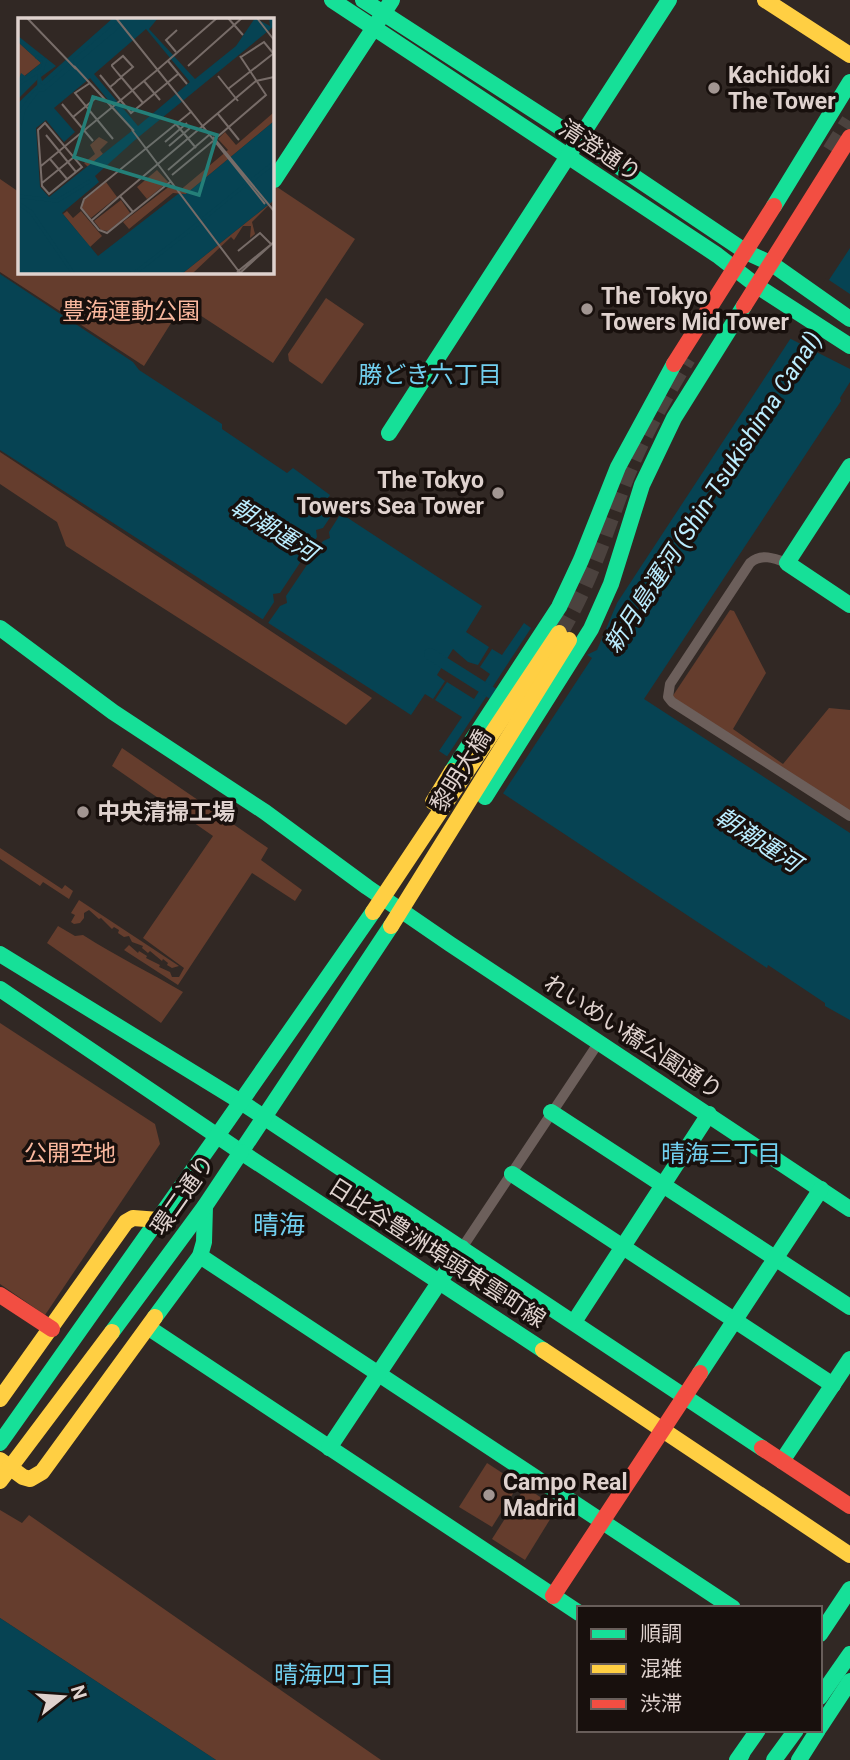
<svg xmlns="http://www.w3.org/2000/svg" width="850" height="1760" viewBox="0 0 850 1760" font-family="Roboto,'Noto Sans JP',sans-serif">
<style>
.green{fill:#653d2d}
.water{fill:#064353}
.pier{fill:#312824}
.lines{fill:none;stroke-linecap:round;stroke-linejoin:round}
.canal{stroke:#064353;stroke-width:12}
.primary-tunnel{stroke:#4b423e;stroke-width:18;stroke-dasharray:18 9;stroke-linecap:butt}
.street{stroke:#6c5f5b;stroke-width:10}
.fast{stroke:#16e098;stroke-width:16}
.slow{stroke:#ffcf43;stroke-width:16}
.jam{stroke:#f24e42;stroke-width:16}
.slow-bridge{stroke:#ffcf43;stroke-width:16}
.poi-dot{fill:#a29692;stroke:#18100d;stroke-width:2.5}
.labels{text-anchor:middle;dominant-baseline:central;stroke-width:7;stroke-linejoin:round;paint-order:stroke}
.poi-label{font-size:23px;font-weight:bold;fill:#dfd2ce;stroke:#18100d;text-anchor:start}
.street-label{font-size:23px;fill:#dfd2ce;stroke:#18100d}
.park-label{font-size:23px;fill:#fab89e;stroke:#18100d}
.neighbourhood-label{font-size:24px;fill:#71cfef;stroke:#18100d}
.water-label{font-size:24px;font-style:italic;fill:#bbedff;stroke:#18100d}
.quarter-label{font-size:26px;fill:#71cfef;stroke:#18100d}
.inset-river{fill:none;stroke:#064353;stroke-width:3.5}
.inset-road{fill:none;stroke:#776c68;stroke-width:2}
.view{fill:#247f78;fill-opacity:0.15;stroke:#247f78;stroke-width:3.5}
.inset-edge{fill:none;stroke:#dfd2ce;stroke-width:3.5}
</style>
<rect width="100%" height="100%" fill="#312824"/>
<g class="green">
<path d="M0,179L19,192V271H271V183L355,239L273,363L183,304L144,366L0,272Z"/>
<path d="M326,298L364,324L322,384L289,361L288,354Z"/>
<path d="M0,452L372,698L346,725L66,546L57,522L0,484Z"/>
<path d="M730,610L734,611L766,673L733,729L783,764L829,708L850,710V812L672,697Z"/>
<path d="M122,748L268,848L261,860L302,890L295,901L252,873L178,985L124,950L129,945L138,953L139,951L147,956L146,958L160,965L159,967L170,972L172,977H179L184,968L143,938L213,836L112,766Z"/>
<path d="M0,848L62,889L65,885L73,891L69,899L43,882L40,886L0,859Z"/>
<path d="M79,900L179,966L172,968L167,965L168,963L163,959L162,961L150,951L148,953L142,948L143,946L132,942L129,936L124,937L118,933L119,930L114,927L112,929L101,918L99,919L89,910L84,913V918L80,923L74,924L71,922L75,915L71,913Z"/>
<path d="M58,926L75,936L83,935C116,956 149,972 183,992L161,1023L47,943Z"/>
<path d="M0,1023L155,1124L160,1144L45,1315L0,1284Z"/>
<path d="M487,1463L519,1484L492,1527L459,1507Z"/>
<path d="M525,1487L557,1508L525,1560L492,1539Z"/>
<path d="M0,1510L22,1523L29,1515L381,1760H216L0,1618Z"/>
</g>
<g class="water">
<path d="M850,248V382L840,398L841,401L644,699L850,833V1020L825,1006V1003L768,965L767,968L439,751L462,717L435,700L447,682L474,699L490,674L480,667L492,649L502,655L524,623L576,660L597,650L617,603Z"/>
<path d="M0,274L133,362L139,370L222,424V429L287,473L293,468L330,495L325,503L482,606L466,632L489,647L478,665L468,662L453,649L437,675L445,681L433,699L425,694L411,715L0,450Z"/>
<path d="M0,1618L216,1760H0Z"/>
</g>
<g class="pier">
<path d="M826,278L850,294V369L787,337Z"/>
<path d="M337,507L343,510L329,532L330,538L323,541L286,596L287,603L280,606L266,626L261,622L274,602L273,594L280,593L317,537L316,530L323,528Z"/>
<path d="M533,625L576,656L584,653L592,658L502,795L446,758Z"/>
</g>
<g class="lines">
<path class="canal" d="M430,654L495,695"/>
<g class="primary-tunnel">
<path d="M831,151L850,121"/>
<path d="M559,633C587,586 601,542 620,491C637,444 661,401 687,358"/>
</g>
<g class="street">
<path d="M787,563C774,558 761,553 750,563L670,684L668,697L672,702L850,816"/>
<path d="M462,1248L599,1042"/>
</g>
<g class="fast">
<path d="M332,0L717,255L757,286L850,346"/>
<path d="M363,0L578,139L746,252L772,264L850,319"/>
<path d="M274,180L392,0"/>
<path d="M774,206L850,82"/>
<path d="M389,433L669,0"/>
<path d="M850,466L787,563L850,605"/>
<path d="M0,628L113,712L265,812L367,887L450,944L850,1209"/>
<path d="M452,771L559,607L581,560L618,467L674,364"/>
<path d="M485,797L591,629L611,584L642,485L674,418L744,306"/>
<path d="M0,954L241,1102L762,1448"/>
<path d="M0,989L241,1152L543,1350"/>
<path d="M551,1112L850,1307"/>
<path d="M217,1136L373,912"/>
<path d="M241,1152L391,926"/>
<path d="M512,1174L833,1385"/>
<path d="M200,1256L733,1608"/>
<path d="M155,1317L200,1256L204,1242L205,1206"/>
<path d="M574,1322L709,1114"/>
<path d="M149,1328L579,1613"/>
<path d="M112,1332L205,1206L241,1152"/>
<path d="M700,1373L821,1189"/>
<path d="M0,1443L217,1136"/>
<path d="M329,1448L462,1248"/>
<path d="M782,1461L850,1359"/>
<path d="M820,1634L850,1589"/>
<path d="M820,1697L850,1654"/>
<path d="M820,1727L850,1681"/>
<path d="M737,1760L758,1730"/>
<path d="M739,1760L742,1754"/>
<path d="M774,1760L796,1730"/>
<path d="M799,1760L818,1730"/>
</g>
<g class="slow">
<path d="M765,0L850,55"/>
<path d="M543,1350L850,1555"/>
<path d="M0,1399L126,1222L133,1218L159,1220"/>
<path d="M0,1460L23,1477L30,1479L42,1472L155,1317"/>
</g>
<g class="jam">
<path d="M744,306L850,137"/>
<path d="M674,364L774,206"/>
<path d="M0,1295L52,1329"/>
<path d="M762,1448L850,1506"/>
<path d="M553,1596L700,1373"/>
</g>
<g class="slow-bridge">
<path d="M433,802L452,771"/>
<path d="M373,912L559,633"/>
<path d="M391,926L569,640"/>
<path d="M0,1481L112,1332"/>
</g>
</g>
<g class="poi-dot">
<circle cx="714" cy="88" r="7"/>
<circle cx="587" cy="309" r="7"/>
<circle cx="498" cy="493" r="7"/>
<circle cx="83" cy="812" r="7"/>
<circle cx="489" cy="1495" r="7"/>
</g>
<g class="labels">
<g class="poi-label">
<text x="728" y="75">Kachidoki<tspan x="728" dy="26">The Tower</tspan></text>
<text x="601" y="296">The Tokyo<tspan x="601" dy="26">Towers Mid Tower</tspan></text>
<text x="484" y="480" text-anchor="end">The Tokyo<tspan x="484" dy="26">Towers Sea Tower</tspan></text>
<text x="97" y="812">中央清掃工場</text>
<text x="503" y="1482">Campo Real<tspan x="503" dy="26">Madrid</tspan></text>
</g>
<g class="street-label">
<text transform="translate(600 151) rotate(33)">清澄通り</text>
<text transform="translate(461 771) rotate(-58)">黎明大橋</text>
<text transform="translate(633 1037) rotate(33)">れいめい橋公園通り</text>
<text transform="translate(183 1195) rotate(-55)">環二通り</text>
<text transform="translate(437 1253) rotate(33)">日比谷豊洲埠頭東雲町線</text>
</g>
<g class="park-label">
<text x="131" y="311">豊海運動公園</text>
<text x="70" y="1153">公開空地</text>
</g>
<g class="neighbourhood-label">
<text x="430" y="375">勝どき六丁目</text>
<text x="721" y="1154">晴海三丁目</text>
<text x="334" y="1675">晴海四丁目</text>
</g>
<g class="water-label">
<text transform="translate(713 492) rotate(-57)">新月島運河 (Shin-Tsukishima Canal)</text>
<text transform="translate(274 530) rotate(32)">朝潮運河</text>
<text transform="translate(758 840) rotate(33)">朝潮運河</text>
</g>
<g class="quarter-label">
<text x="279" y="1225">晴海</text>
</g>
</g>
<g transform="translate(18 18)">
<rect width="256" height="256" fill="#312824"/>
<path d="M0,24L23,45L0,63ZM255,95V104L168,176L155,175L111,211L105,204L153,167L160,174L210,132L200,121L207,114L218,127ZM81,119L90,124L82,132L85,136L70,149L66,145L77,136L72,127ZM139,152L150,164L129,181L119,169ZM88,164L99,179L73,200L64,190L65,183ZM103,182L112,195L90,213L83,212L76,203ZM255,183L234,204L237,216L232,220L233,208H225L216,222L213,219L175,255H165ZM49,193L55,200L63,193L84,218L72,229L45,196Z" fill="#653d2d"/>
<path d="M95,0H140L131,11L177,61L218,28L237,0L252,8L251,0H255V9L117,122L77,158L81,164L44,195L80,238L160,176H168L255,104V183L165,255H0V85L20,66L21,60L0,81V63L3,55L7,58L23,45L0,24V18L38,48L23,59L24,63ZM128,11L172,64L120,108L76,56ZM72,60L115,112L31,179L22,169L18,110L28,102L46,124L57,114L36,90Z" fill="#064353" fill-rule="evenodd"/>
<path class="inset-river" d="M18,39L27,42L23,55M56,43L99,6M0,66L21,53V72H25L102,7M22,67L26,70L52,47M0,108L5,90L19,72M0,114L6,91L20,72M234,162L256,145M0,178L39,183L72,163M0,185L13,194L55,255M185,201L227,167M117,255L181,205"/>
<path class="inset-road" d="M9,0L58,51M98,0L247,186M210,0L225,17M239,0L256,22M158,34L148,22L159,12M223,39L246,24L255,35M150,43L169,66M56,48L116,113M170,48L224,0M138,53L199,0M82,57L113,95L160,56M200,58L220,83M126,63L142,82M72,65L57,75L95,121M92,69L97,65L100,62L103,60V59L115,49L105,38L94,47V48L98,53L103,59L104,60L125,85M210,71L256,35M44,86L75,123M200,96L221,122M55,99L79,79M27,105L64,149L31,176L24,168L20,112ZM158,106L178,130M114,112L222,255M28,117L58,154M195,119L256,193M198,120L248,77L222,38M147,124L169,105M151,128L172,110M32,141L49,161M23,148L138,53M150,152L191,117M154,157L195,123M152,164L89,215L81,212L63,190L66,181L174,93M24,165L56,139M102,178L238,63L256,59M73,203L102,178L115,194M220,233L242,215L254,227M219,254L256,224M222,255L256,224"/>
<path class="view" d="M75,79L199,117L181,177L56,139Z"/>
<rect width="256" height="256" class="inset-edge"/>
</g>
<rect x="577" y="1606" width="245" height="126" fill="#18100d" stroke="#685e5a" stroke-width="2"/>
<rect x="591" y="1629" width="35" height="10" fill="#16e098" stroke="#685e5a" stroke-width="2"/>
<text x="640" y="1641" font-size="21" fill="#dfd2ce">順調</text>
<rect x="591" y="1664" width="35" height="10" fill="#ffcf43" stroke="#685e5a" stroke-width="2"/>
<text x="640" y="1676" font-size="21" fill="#dfd2ce">混雑</text>
<rect x="591" y="1699" width="35" height="10" fill="#f24e42" stroke="#685e5a" stroke-width="2"/>
<text x="640" y="1711" font-size="21" fill="#dfd2ce">渋滞</text>
<g transform="translate(63 1697) rotate(73)" stroke="#18100d" stroke-width="5" paint-order="stroke">
<path d="M0-5L12 26L0 18L-12 26Z" fill="#dfd2ce"/>
<text y="-10" font-size="19" font-weight="bold" text-anchor="middle" fill="#dfd2ce">N</text>
</g>
</svg>
